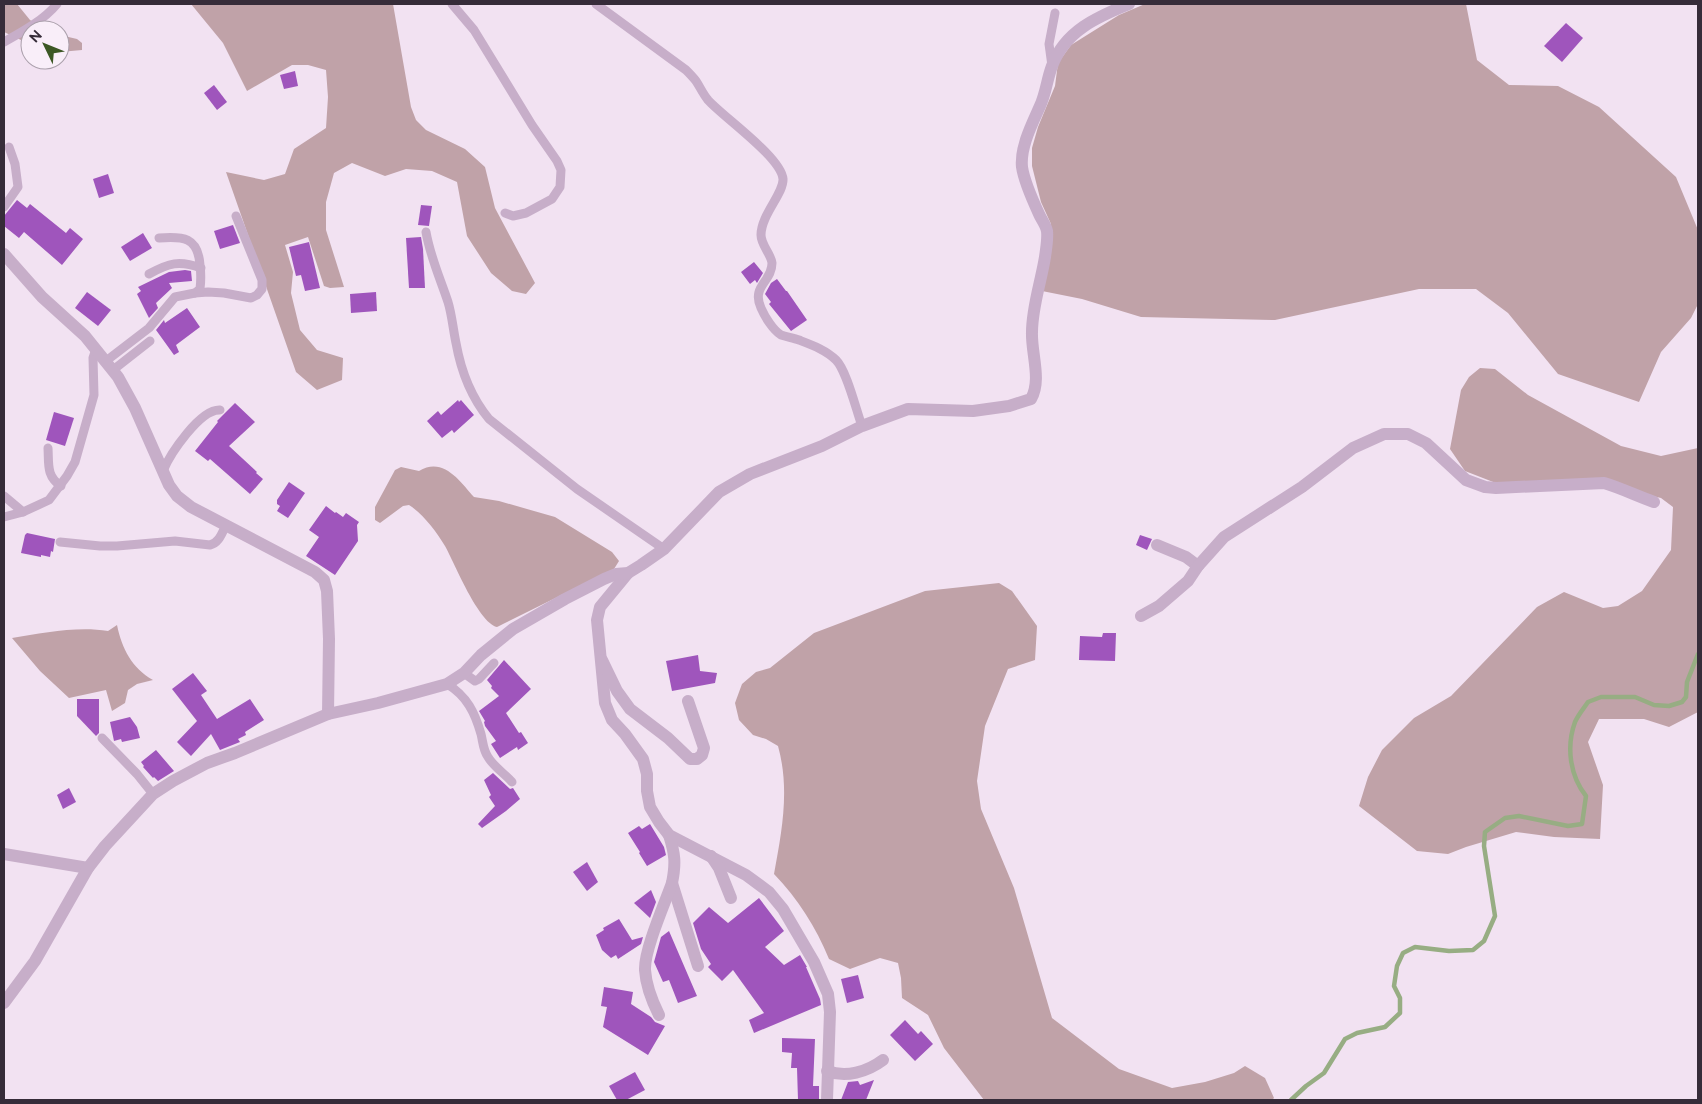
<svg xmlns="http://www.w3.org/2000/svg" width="1702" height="1104" viewBox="0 0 1702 1104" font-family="Raleway,sans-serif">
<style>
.green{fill:#c0a2a8}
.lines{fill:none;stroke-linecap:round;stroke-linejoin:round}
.stream{stroke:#97ad83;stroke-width:4.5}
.building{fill:#9f55bc}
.service{stroke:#c7aec9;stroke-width:9}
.minor{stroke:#c7aec9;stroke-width:12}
</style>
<rect width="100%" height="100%" fill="#f2e2f2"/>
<g class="green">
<path d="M4,4H17L30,20L46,30H30V42L21,40L4,32Z"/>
<path d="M191,4H393L411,107L416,120L426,130L465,149L485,167L495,208L535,283L526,294L512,291L491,273L467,236L457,182L432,171L406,169L385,176L352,163L334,173L326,202V230L344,287L330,288L324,286L308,237L285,245L293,272L291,293L300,330L317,350L343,358L342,380L317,390L296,372L226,172L264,180L285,174L294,149L326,128L328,97L326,70L308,65H292L247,91L223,43Z"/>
<path d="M1145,4H1466L1477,60L1509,85L1558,86L1599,107L1676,177L1698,230V304L1691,318L1661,352L1639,402L1558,374L1508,313L1476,289H1419L1275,320L1141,317L1082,299L1042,291L1051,224L1041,202L1032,166V148L1038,127L1055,86L1058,63L1071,45L1119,15Z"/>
<path d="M60,35L77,39L82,43V50L60,52Z"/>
<path d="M1480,368L1495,369L1528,395L1621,446L1661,456L1698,448V712L1669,727L1644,719H1599L1588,742L1603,785L1600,839L1554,837L1516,832L1466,847L1448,854L1417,851L1359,806L1368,777L1382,750L1414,718L1451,696L1537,607L1564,592L1603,608L1618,606L1642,591L1671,550L1673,507L1661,498L1607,485L1506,487L1465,471L1450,449L1461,390L1469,377Z"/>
<path d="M401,467L419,471C443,456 460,481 474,497L499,501L555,517L612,552L619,561L614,569L497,627C478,622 455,564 445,546C436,531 423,514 409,505L403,506L380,523L375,520V507L395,470Z"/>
<path d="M999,583L1012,591L1037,626L1035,660L1008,669L985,726L977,781L981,809L1014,888L1052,1018L1119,1069L1172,1088L1205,1082L1234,1073L1245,1066L1265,1078L1274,1098L1272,1100H984L944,1048L928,1015L902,998L901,978L898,963L880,958L850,969L829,959C816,927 798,899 774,874C782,831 790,789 778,746L766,739L753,735L739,720L735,703L742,684L756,672L770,668L814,633L925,591Z"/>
<path d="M117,625C122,649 132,668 153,680L137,684L128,690L125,703L112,711L106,690L69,698L40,671L12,638C43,633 77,626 108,631Z"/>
</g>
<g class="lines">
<path class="stream" d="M1291,1100L1306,1086L1324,1073L1345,1039L1357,1033L1385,1027L1400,1013V998L1394,986L1397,966L1403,953L1415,947L1449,951L1473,950L1484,941L1495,916L1484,846L1485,832L1505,818L1519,816L1568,826L1582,824L1586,796C1570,776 1566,747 1575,722C1578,715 1584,708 1588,702L1601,697H1635L1654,705L1669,706L1682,702L1686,697L1687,682L1698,654"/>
</g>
<g class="building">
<path d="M1566,23L1583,38L1562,62L1544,46Z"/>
<path d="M295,71L298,86L284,89L280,75Z"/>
<path d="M214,85L227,102L217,110L204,93Z"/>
<path d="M108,174L114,193L99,198L93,179Z"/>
<path d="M17,200L27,208L30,204L66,233L70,228L83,239L62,265L24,232L19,238L4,226V216Z"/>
<path d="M421,205L432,206L429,226L418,225Z"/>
<path d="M233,225L240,243L220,249L214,231Z"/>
<path d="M143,233L152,248L130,261L121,247Z"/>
<path d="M421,237L423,249L425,288H409L406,238Z"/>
<path d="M309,242L320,288L305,291L301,275L296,276L289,247Z"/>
<path d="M754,262L763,273L757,283L755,280L750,284L741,272Z"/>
<path d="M185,270L191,271L192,281L169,283L172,288L156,303L158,308L149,318L137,294L141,291L138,287L169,272Z"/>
<path d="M777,279L786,291H787L807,320L791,331L769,304L771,302L765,294L771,283Z"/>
<path d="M87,292L111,310L98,326L75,308Z"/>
<path d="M376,292L377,311L351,313L350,294Z"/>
<path d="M187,308L200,327L176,345L179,352L174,355L156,330L164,320L165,323Z"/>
<path d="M458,400L459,402L461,400L474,415L454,433L452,430L442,438L427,421L438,411L441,415Z"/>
<path d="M235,403L255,422L229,446L257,472L256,473L263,479L250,494L210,459L208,461L195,451L218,422L217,421Z"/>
<path d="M54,412L74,418L65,446L46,440Z"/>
<path d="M289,482L305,493L288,518L277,511L280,506L277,504V500Z"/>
<path d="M326,506L335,513L336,512L343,517L346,513L359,522L357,525L358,541L335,575L306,556L319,537L309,530Z"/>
<path d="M27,533L55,539L53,552L51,551L50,557L41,555V557L21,553L25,535Z"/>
<path d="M1140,535L1152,539L1147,550L1136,545Z"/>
<path d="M1103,633H1116L1115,661L1079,660L1080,636L1102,637Z"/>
<path d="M698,655L700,671L717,673L715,683L672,691L666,661Z"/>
<path d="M504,660L531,689L506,713L519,733L521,732L528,743L518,750L517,747L500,758L491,744L496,741L485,726L484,722L485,721L479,711L499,696L491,688L492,686L487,680Z"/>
<path d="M193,673L207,691L201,695L217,719L250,699L264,720L245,732L246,735L238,739L240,742L220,750L211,734L191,756L177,742L197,721L172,689Z"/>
<path d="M77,699H99V733L96,736L77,716Z"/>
<path d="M130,717L137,727L140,738L122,742L121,739L114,741L110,722Z"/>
<path d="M156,750L174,771L158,781L154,777L153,778L143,767L144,766L141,762Z"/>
<path d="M493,773L510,789L513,788L520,799L506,811L482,828L478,824L495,806L489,797L491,795L484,780Z"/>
<path d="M69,788L76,802L63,809L57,795Z"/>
<path d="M650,824L664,847L666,855L647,866L639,853L640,852L628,833L639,826L642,829Z"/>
<path d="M587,862L598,882L587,891L573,872Z"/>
<path d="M651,890L656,902L650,918L634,903Z"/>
<path d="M759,898L784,931L765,947L784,965L800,955L807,967H806L820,999L821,1005L754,1033L749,1020L764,1013L733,970L722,981L708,967L711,964L701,949L693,923L709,907L728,923Z"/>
<path d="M619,919L632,940L643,937L641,944L618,959L616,955L611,958L602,950L596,935L604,930L603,928Z"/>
<path d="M669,931L697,996L678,1003L669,980L663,982L654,962L661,937Z"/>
<path d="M858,975L864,998L847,1003L841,979Z"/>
<path d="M604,987L633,992L631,1004L651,1017L655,1022L665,1026L648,1055L603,1027L607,1007L601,1006Z"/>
<path d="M905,1020L918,1034L921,1031L933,1044L915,1061L890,1035Z"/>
<path d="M782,1038L815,1039L813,1086H819V1100H798L797,1068H791L792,1053L782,1052Z"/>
<path d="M635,1072L645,1090L626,1100H617L609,1086Z"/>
<path d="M874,1080L866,1100H841L848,1082L858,1081L860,1085Z"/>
</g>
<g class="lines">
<g class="service">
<path d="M452,4L474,30L532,125L557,161L561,170L560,187L552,199L526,213L513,216L505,213"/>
<path d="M596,4L686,70C689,73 693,77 696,81C700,87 703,94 708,100C723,117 781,157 783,179C784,193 761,215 761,235C761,245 771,254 772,263C772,282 751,286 761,308C765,317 773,330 781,335C787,337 794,338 799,340C812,345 826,350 836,360C847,371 856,410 862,426"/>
<path d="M4,42C22,32 44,20 57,4"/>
<path d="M1052,66L1049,44L1055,13"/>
<path d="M4,207L18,187L15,164L9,147"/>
<path d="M426,232C430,256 440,278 448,302C452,315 453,329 456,343C461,371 470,396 489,419L577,489L664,549"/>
<path d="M149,274C169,263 179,260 201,268"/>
<path d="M195,293L208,292L224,293L251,298L257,295L262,289V280L236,216"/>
<path d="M106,361L149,328L175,297L195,293L200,289C201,281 201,273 200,265C198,237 183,236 159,238"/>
<path d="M113,370L150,341"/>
<path d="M48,448C49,464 46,476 61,486"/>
<path d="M163,471C170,454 200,409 220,410"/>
<path d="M4,496L23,512"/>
<path d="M4,517L23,512L49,500L67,476L75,462L94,395L93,358L96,349"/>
<path d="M60,542L100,546H117L175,541L210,545C219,543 222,533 226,525"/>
<path d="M464,673L475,681L479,679L494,663"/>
<path d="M447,684C467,696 475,713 481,734C483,742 483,750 488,757C494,767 504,773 512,782"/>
<path d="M102,738L137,774L153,794"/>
</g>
<g class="minor">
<path d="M4,254L42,297L85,336L118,377L135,408L169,485L177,496L191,507L315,572L324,580L327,591L329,639L328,714"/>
<path d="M1157,545L1186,557L1198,566"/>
<path d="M628,573L600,607L597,620L605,703L612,720L625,734L643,759L647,774V791L650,807L659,822L669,835L746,875L769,892L783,909L814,962L828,994L830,1012L827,1100"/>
<path d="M1141,616L1159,606L1188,581L1198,566L1224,537L1302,487L1353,448L1384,434H1408L1426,443L1466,480L1485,487L1496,488L1604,483C1621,488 1637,496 1654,502"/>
<path d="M602,660L617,691L630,709L668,738L690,759H697L702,755L704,748L688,701"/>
<path d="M4,854L88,868"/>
<path d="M711,856L719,868L731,898"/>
<path d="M672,883L698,966"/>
<path d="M4,1003L35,961L88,868L105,846L153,794L173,781L207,763L235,753L328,714L378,703L447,684L464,673L481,655L513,629L565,599L604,579L616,574L628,573L641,565L664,549L719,492L750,474L822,446L862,426L908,409L973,411L1009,406L1031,399C1042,380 1031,353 1032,332C1032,307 1041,282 1045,257C1046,249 1048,239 1047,231C1046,225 1041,219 1039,214C1033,201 1024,181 1022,167C1020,147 1032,124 1040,106C1046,93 1047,79 1052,66C1065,31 1097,17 1129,4"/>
<path d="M659,1015C652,1001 646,985 645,970C644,950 665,903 672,883C676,863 675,854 669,835"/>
<path d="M827,1071C846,1078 867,1072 883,1060"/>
</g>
</g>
<rect width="1702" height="1104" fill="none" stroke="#362c39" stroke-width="10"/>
<g transform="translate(45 45) rotate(313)"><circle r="24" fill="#f9eef9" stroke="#aba0ac"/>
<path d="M0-4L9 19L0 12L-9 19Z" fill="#3c5724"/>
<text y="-8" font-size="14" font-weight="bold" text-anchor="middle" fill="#362c39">N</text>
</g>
</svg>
